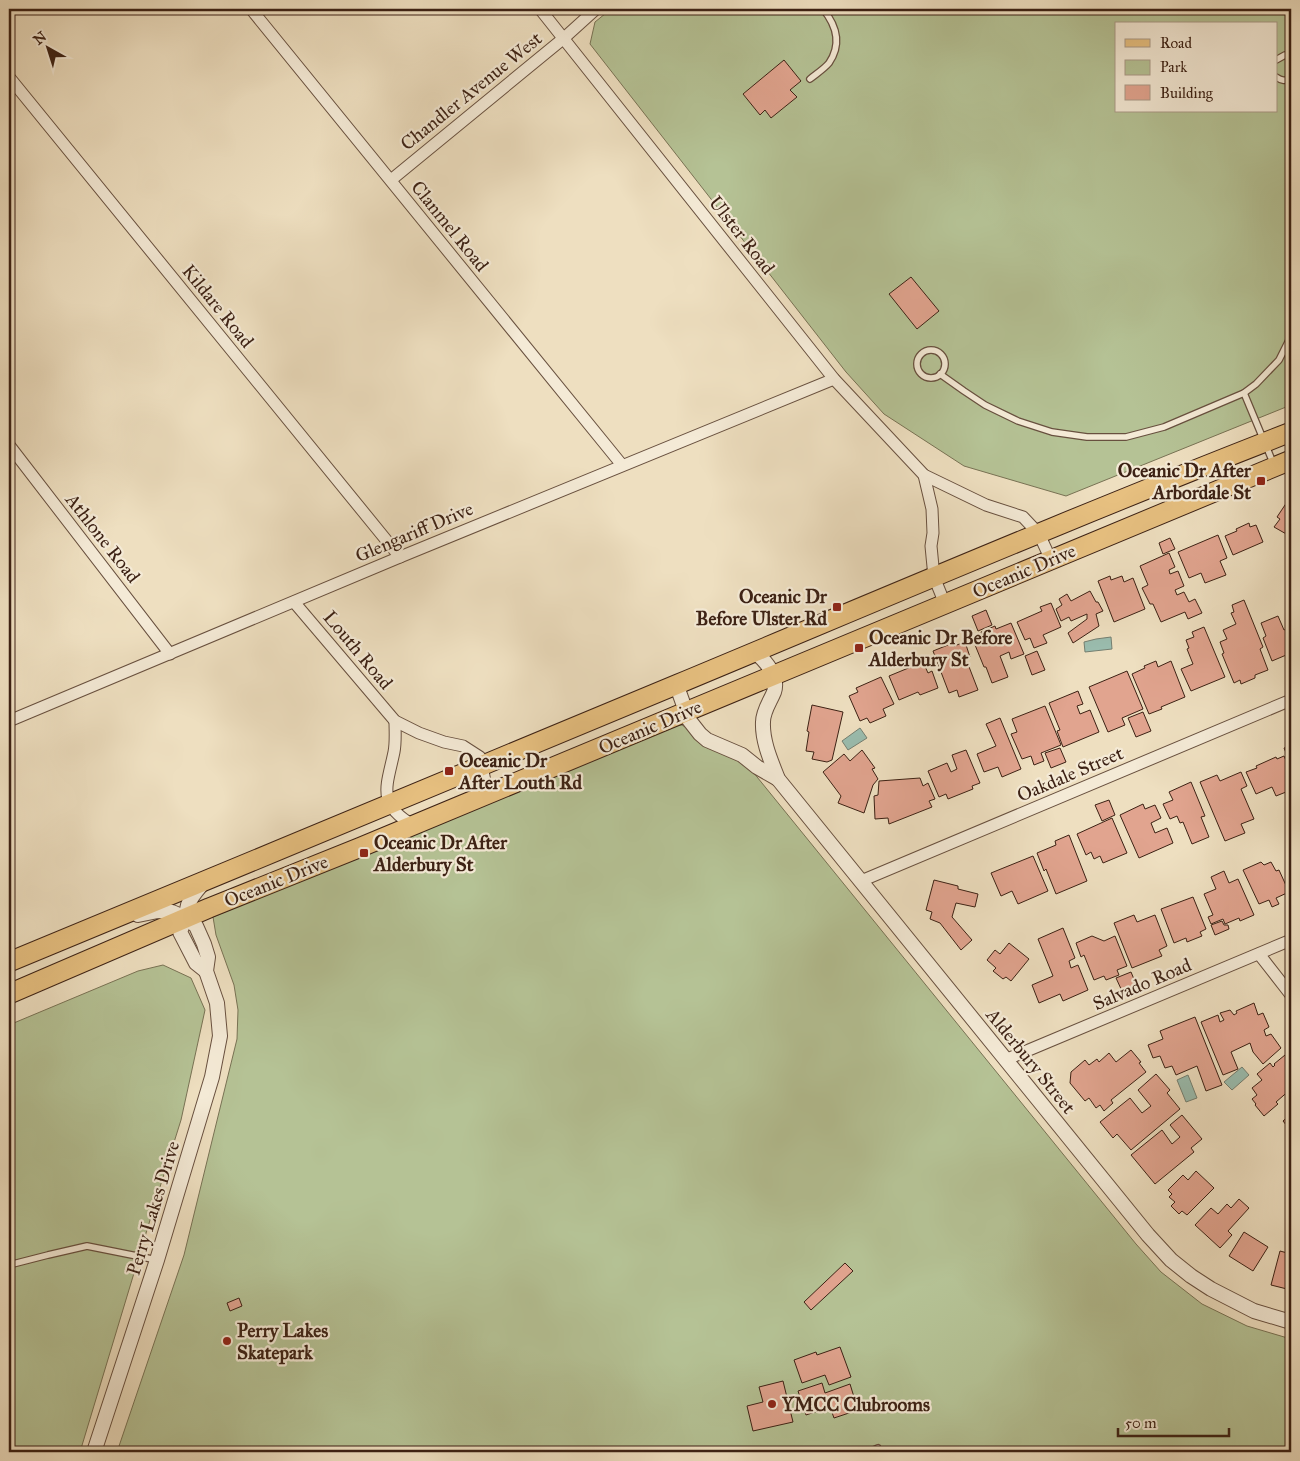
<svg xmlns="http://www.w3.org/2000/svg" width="1300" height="1461" viewBox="0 0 1300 1461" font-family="'IM FELL Great Primer',serif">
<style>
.green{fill:#b5c295;stroke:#787254;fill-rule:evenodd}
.water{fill:#9abdaf;stroke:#747f71}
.building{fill:#e1a48f;stroke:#3c2114}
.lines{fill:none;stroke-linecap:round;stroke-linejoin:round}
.service-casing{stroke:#68503f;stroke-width:8}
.minor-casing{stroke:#68503f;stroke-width:13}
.tertiary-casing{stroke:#68503f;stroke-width:16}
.primary-casing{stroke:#3c2114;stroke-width:21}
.service{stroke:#f4ead6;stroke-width:5.5}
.minor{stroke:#f4ead6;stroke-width:11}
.tertiary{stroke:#f4ead6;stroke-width:14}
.primary{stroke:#e7c080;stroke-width:19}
.poi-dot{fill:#8f2418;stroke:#f4ead6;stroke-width:2}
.labels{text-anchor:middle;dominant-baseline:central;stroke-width:4.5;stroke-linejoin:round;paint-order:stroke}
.street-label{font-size:19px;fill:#3c2114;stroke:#f4ead6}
.poi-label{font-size:19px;font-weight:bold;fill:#3c2114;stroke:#f4ead6;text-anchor:start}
</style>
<rect width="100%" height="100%" fill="#eedfc0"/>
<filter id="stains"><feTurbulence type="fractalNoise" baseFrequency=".004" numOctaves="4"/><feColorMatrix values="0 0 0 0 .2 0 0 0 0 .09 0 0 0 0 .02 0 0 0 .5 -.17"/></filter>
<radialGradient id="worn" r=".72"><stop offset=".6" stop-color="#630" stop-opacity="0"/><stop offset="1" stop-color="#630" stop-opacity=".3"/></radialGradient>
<g class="green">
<path d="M611,9H1291V405L1066,496L964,466L884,414L846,372L590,44L595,22ZM1116,24H1276V111H1116Z"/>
<path d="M674,725H682L740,762L753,772L1136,1244L1161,1272L1202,1304L1247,1326L1291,1339V1452H117L184,1255L237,1039L238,1010L234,985L216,935L213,917Z"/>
<path d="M163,965L191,978L205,1010L181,1120L160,1187L80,1452H9V1025L138,971Z"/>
</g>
<g class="water">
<path d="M1111,637L1112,649L1085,652L1084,642L1096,639Z"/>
<path d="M860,728L867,738L848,750L842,741Z"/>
<path d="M1242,1067L1249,1075L1232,1090L1224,1082Z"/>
<path d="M1188,1075L1197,1098L1186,1102L1177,1080Z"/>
</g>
<g class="building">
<path d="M784,60L801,81L790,90L797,97L771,118L765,110L760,115L743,94Z"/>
<path d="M911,277L939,311L917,329L889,294Z"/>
<path d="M1291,496V541L1286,538L1288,535L1274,527L1280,519L1277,517Z"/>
<path d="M1249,523L1250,527L1256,525L1263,542L1233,555L1225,536L1237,531L1236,529Z"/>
<path d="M1218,535L1227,558L1220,561L1226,575L1205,583L1201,573L1189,578L1178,552Z"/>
<path d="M1170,538L1175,549L1163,554L1159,543Z"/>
<path d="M1169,553L1175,567L1169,570L1170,574L1178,571L1184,586L1175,590L1177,595L1184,592L1189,602L1195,599L1202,613L1188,619L1185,612L1161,622L1153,604H1150L1142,588L1148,585L1140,566Z"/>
<path d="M1110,576L1111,580L1122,576L1124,582L1133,578L1145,609L1114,622L1098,581Z"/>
<path d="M1090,591L1096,602H1098L1103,611L1096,614L1099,626L1073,643L1068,633L1087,619V614L1071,621L1069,617L1061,621L1056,609L1062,605L1059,599L1067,594L1071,601Z"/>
<path d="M1244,600L1263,647L1260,649L1268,670L1255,675V678L1241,684L1240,680L1234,683L1222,654L1224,653L1220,642L1227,639L1223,630L1236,624L1231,613L1234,612L1232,605Z"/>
<path d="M1051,603L1061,627L1043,635L1047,643L1034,648L1030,638L1025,640L1017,622L1042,611L1040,607Z"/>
<path d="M986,610L992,625L978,631L972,616Z"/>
<path d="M1278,616L1284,630L1291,627V653L1272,661L1263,638L1266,636L1261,623Z"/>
<path d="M1011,623L1024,654L1011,659L1009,652L1000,656L1008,677L992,683L986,667H984L973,640L983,636L981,632L995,626L996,629Z"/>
<path d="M1204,627L1225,677L1191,691L1181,669L1193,664L1187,649L1189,648L1186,640L1194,637L1192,632Z"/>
<path d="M965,642L970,657L966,659L978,690L959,697L957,690L949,693L933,651L953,643L954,646Z"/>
<path d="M1037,651L1045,670L1032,675L1025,656Z"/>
<path d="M1156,661L1158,667L1171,661L1185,697L1161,707L1162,709L1149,714L1132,674L1145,668L1144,666Z"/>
<path d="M923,662L928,673L932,671L938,688L920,695L918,692L899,700L889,676Z"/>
<path d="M1127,671L1143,709L1122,718L1125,725L1108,732L1089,687Z"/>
<path d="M881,677L894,704L883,709L886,716L870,723L867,718L860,721L849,696L858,692L856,688Z"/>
<path d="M1078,691L1083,704L1077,706L1080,714L1090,710L1099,732L1063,747L1057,731L1060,730L1049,703Z"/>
<path d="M812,705L843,712L832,760L827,762L812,759L814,752L806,751L809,732L807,731Z"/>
<path d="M1045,706L1061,745L1041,753L1044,761L1034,765L1031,756L1022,759L1011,734L1017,732L1012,719Z"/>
<path d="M1143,712L1151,731L1136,737L1128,718Z"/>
<path d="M1000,718L1021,769L1002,777L998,767L984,772L977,754L996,746L986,724Z"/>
<path d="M1291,746V765L1284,748Z"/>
<path d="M1060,748L1066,762L1051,768L1045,753Z"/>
<path d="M862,750L875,768L872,769L878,779L873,785L864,813L838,803L841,796L823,772L844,754L850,761Z"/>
<path d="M966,750L980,783L972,786L973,789L948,799L946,794L939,797L928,771L947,763L951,772L957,769L952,755Z"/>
<path d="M1284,756L1291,772V790L1276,796L1272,787L1256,794L1246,772L1257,768L1256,766L1276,757L1277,759Z"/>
<path d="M1241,772L1247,786L1241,789L1254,819L1241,824L1245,833L1225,841L1200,782L1217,775L1220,781Z"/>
<path d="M920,778L923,786L928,783L935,799L929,801L932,807L889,824L888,818L875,819L874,796L878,795L879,781Z"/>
<path d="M1191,782L1205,816L1201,817L1209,837L1192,844L1183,822L1180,823L1177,816L1170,819L1163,804L1173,800L1169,792Z"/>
<path d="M1109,800L1115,815L1102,821L1095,805Z"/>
<path d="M1143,804L1145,809L1155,805L1161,818L1151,823L1155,833L1167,828L1173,843L1139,858L1120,815Z"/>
<path d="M1112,818L1127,853L1103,863L1100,856L1094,859L1091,852L1086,855L1077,834Z"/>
<path d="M1069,835L1087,881L1056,894L1046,869L1044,871L1037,853L1056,845L1055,841Z"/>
<path d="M1033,856L1048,891L1018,904L1012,891L1001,896L991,873Z"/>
<path d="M1261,862L1264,865L1271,862L1276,871L1279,870L1289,892L1276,898L1279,904L1272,907L1269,900L1259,904L1243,870Z"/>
<path d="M1224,871L1229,883L1238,879L1254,915L1240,921L1239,918L1225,924L1223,919L1211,924L1208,917L1213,915L1204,894L1216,889L1211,877Z"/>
<path d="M934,880L958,886V889L978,894L975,907L956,903L952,917L972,940L961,950L940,923L930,919L932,912L926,910Z"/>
<path d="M1193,897L1206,929L1200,932L1202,936L1187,942L1186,938L1174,943L1161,909Z"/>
<path d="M1134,915L1137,922L1155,915L1167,946L1159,950L1162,956L1132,968L1114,923Z"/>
<path d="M1222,921L1224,925H1228L1229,929L1215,935L1211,925Z"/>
<path d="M1063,928L1075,958L1069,961L1071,968L1078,965L1088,990L1063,1001L1060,994L1039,1003L1032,985L1053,976L1038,939Z"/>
<path d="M1092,936L1104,941L1115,936L1127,966L1117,970L1119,975L1106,980L1104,976L1094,980L1084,955L1081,957L1076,943Z"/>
<path d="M1009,943L1029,959L1011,981L1006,977L1003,979L993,971L996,968L987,960L995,950L1000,954Z"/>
<path d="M1131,972L1136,984L1122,991L1116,978Z"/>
<path d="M1254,1003L1258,1015L1263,1013L1269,1027L1264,1030L1266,1036L1271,1034L1281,1048L1263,1064L1253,1052L1250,1043L1231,1052L1238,1069L1223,1075L1201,1022L1218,1015L1220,1022L1224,1020L1220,1013L1230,1010L1234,1015L1237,1013L1236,1011Z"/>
<path d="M1195,1017L1222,1085L1206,1091L1197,1066L1176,1075L1172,1066L1165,1068L1160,1056L1153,1058L1148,1045L1163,1039L1160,1031Z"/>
<path d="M1131,1050L1141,1062L1139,1063L1146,1072L1111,1100L1113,1103L1104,1111L1100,1105L1096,1108L1089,1098L1085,1101L1070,1083L1071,1072L1085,1060L1089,1065L1097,1059L1099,1062L1109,1053L1116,1062Z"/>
<path d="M1285,1055L1291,1063V1089L1276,1102L1278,1104L1264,1116L1255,1105L1256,1104L1252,1099L1257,1095L1252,1088L1262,1080L1257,1074L1270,1063L1273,1067L1275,1065L1274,1064Z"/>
<path d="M1156,1074L1170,1090L1167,1093L1180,1109L1131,1150L1117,1134L1113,1138L1100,1122L1130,1098L1142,1113L1151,1106L1138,1090Z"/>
<path d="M1291,1114V1131L1283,1121Z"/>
<path d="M1182,1115L1202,1139L1191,1148L1194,1152L1155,1184L1131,1155L1162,1130L1172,1144L1180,1137L1170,1125Z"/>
<path d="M1196,1171L1214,1188L1187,1215L1182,1211L1179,1214L1171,1206L1175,1202L1169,1197L1172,1194L1168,1190L1183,1175L1188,1180Z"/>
<path d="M1239,1199L1249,1208L1228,1231L1232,1235L1220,1248L1195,1225L1211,1208L1218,1214L1227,1204L1231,1208Z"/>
<path d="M1244,1232L1268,1247L1253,1271L1229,1256Z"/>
<path d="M1280,1251L1291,1254V1290L1271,1285Z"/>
<path d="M845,1263L853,1271L811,1310L804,1302Z"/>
<path d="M239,1298L242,1306L230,1311L227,1303Z"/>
<path d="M840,1347L851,1377L829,1385L825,1375L802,1383L794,1360L816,1352L817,1355Z"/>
<path d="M783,1381L793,1422L753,1431L747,1406L763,1402L759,1387Z"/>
<path d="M822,1383L825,1393L850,1384L858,1410L834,1418L830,1407L806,1415L798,1391Z"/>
</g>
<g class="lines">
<g class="service-casing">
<g id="service">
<path d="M1276,60L1285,55L1291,57"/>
<path d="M1276,77C1282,81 1285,81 1291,79"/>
<path d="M810,79C816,74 824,69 829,63C842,44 836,25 823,9"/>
<circle cx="931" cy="364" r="14"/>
<path d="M940,374L964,391L985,405L1018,421L1052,432L1087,437H1126L1164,427L1244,393L1256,384L1279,360L1291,336"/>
<path d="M1244,393L1274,465"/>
<path d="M9,1265L48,1255L87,1246L157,1260"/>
<path d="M869,1452L878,1448"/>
</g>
</g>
<g class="minor-casing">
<g id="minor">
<path d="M251,9L622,465"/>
<path d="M540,9L834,379L924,475L986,505L1023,517L1039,534L1051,560"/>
<path d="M9,77L400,557"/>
<path d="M391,180L564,38L596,9"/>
<path d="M9,445L170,654"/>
<path d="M924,475L932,509L933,533L931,546L934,577L945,604"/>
<path d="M294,602L395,721L419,733L444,742L463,746L480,757L485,781L486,795"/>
<path d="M9,721L400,557L834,379"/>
<path d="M395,721C395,731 396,742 394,752C387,786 376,804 413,825"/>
<path d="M861,881L1291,700"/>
<path d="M1259,954L1291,995"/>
<path d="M1005,1060L1291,940"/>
</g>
</g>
<g class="tertiary-casing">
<g id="tertiary">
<path d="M754,652C766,660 779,677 774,692C770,702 763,711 763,722C762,741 771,761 778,779L1148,1235L1171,1260L1191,1276L1211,1289L1254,1311L1291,1322"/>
<path d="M680,684L679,692L689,720L700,734L707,740L742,755L757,767L778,779"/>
<path d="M204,882C198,889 191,896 188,905C186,915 184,923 180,932L196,963L206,971"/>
<path d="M94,1452L157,1260L212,1077L220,1036L217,1003L206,971L208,957L204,944L196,926L186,918L172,912L158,911L138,915"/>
</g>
</g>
<g class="primary-casing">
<g id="primary">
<path d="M9,962C232,869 455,778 678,684C882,599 1085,512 1291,432"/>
<path d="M9,994L209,908L361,847L1291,460"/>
</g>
</g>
<use href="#service" class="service"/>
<use href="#minor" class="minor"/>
<use href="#tertiary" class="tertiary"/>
<use href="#primary" class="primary"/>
</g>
<g class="poi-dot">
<rect x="1256" y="476" width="10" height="10" rx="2.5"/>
<rect x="832" y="602" width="10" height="10" rx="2.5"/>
<rect x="854" y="643" width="10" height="10" rx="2.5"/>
<rect x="444" y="766" width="10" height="10" rx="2.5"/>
<rect x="359" y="848" width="10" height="10" rx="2.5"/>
<circle cx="227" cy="1341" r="5"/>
<circle cx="772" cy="1404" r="5"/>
</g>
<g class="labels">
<g class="street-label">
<text transform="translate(471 91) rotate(-39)">Chandler Avenue West</text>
<text transform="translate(450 226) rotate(51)">Clanmel Road</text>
<text transform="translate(742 235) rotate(52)">Ulster Road</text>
<text transform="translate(218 306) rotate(51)">Kildare Road</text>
<text transform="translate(414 532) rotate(-23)">Glengariff Drive</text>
<text transform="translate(103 538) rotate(52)">Athlone Road</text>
<text transform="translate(1024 571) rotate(-23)">Oceanic Drive</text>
<text transform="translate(358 650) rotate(50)">Louth Road</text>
<text transform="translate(650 727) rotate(-23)">Oceanic Drive</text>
<text transform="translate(1070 774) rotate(-23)">Oakdale Street</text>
<text transform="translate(276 881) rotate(-22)">Oceanic Drive</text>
<text transform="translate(1142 984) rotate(-23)">Salvado Road</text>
<text transform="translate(1031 1061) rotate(51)">Alderbury Street</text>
<text transform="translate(153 1208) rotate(-73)">Perry Lakes Drive</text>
</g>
<g class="poi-label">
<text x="1251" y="470" text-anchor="end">Oceanic Dr After<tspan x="1251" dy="22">Arbordale St</tspan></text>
<text x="827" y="596" text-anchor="end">Oceanic Dr<tspan x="827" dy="22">Before Ulster Rd</tspan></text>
<text x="869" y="637">Oceanic Dr Before<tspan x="869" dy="22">Alderbury St</tspan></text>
<text x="459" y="760">Oceanic Dr<tspan x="459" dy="22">After Louth Rd</tspan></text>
<text x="374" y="842">Oceanic Dr After<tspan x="374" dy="22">Alderbury St</tspan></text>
<text x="237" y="1330">Perry Lakes<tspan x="237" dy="22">Skatepark</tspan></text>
<text x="782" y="1404">YMCC Clubrooms</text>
</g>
</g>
<rect width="1300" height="1461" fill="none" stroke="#eedfc0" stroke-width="30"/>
<rect x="10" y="10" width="1280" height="1441" fill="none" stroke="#3c2114" stroke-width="2.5"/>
<rect x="15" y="15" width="1270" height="1431" fill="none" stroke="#3c2114"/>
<rect x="1115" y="22" width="162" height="90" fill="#f4ead6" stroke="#aa9a88"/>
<rect x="1125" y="39" width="25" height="8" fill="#e7c080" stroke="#aa9a88"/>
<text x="1160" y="48" font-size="15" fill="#3c2114">Road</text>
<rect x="1125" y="60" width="25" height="15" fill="#b5c295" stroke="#aa9a88"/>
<text x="1160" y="72" font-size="15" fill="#3c2114">Park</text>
<rect x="1125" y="85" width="25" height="15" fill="#e1a48f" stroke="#aa9a88"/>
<text x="1160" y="98" font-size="15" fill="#3c2114">Building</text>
<g transform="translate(48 48) rotate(321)" stroke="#f4ead6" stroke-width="4" paint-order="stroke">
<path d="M0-4L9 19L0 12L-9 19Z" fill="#3c2114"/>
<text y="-8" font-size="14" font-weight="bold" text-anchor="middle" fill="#3c2114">N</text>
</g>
<path d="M1118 1428v8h111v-8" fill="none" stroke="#3c2114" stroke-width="2.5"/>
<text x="1125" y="1428" font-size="15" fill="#3c2114" stroke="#f4ead6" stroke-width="4" paint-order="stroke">50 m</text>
<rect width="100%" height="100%" filter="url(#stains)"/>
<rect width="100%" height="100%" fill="url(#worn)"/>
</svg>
